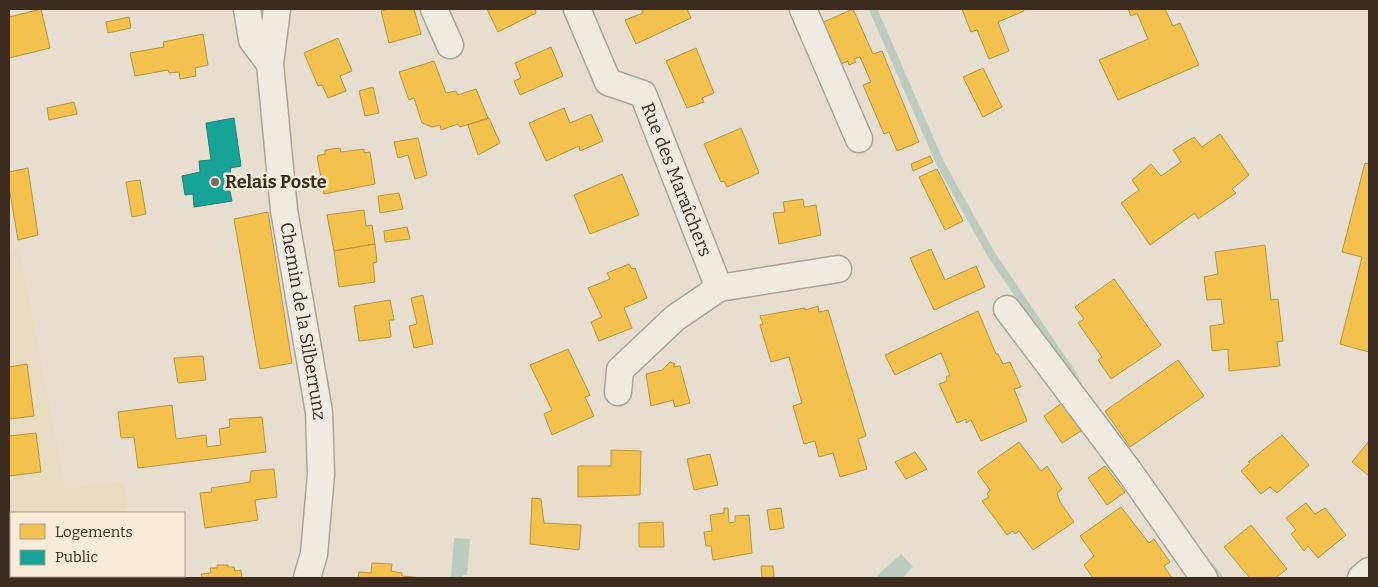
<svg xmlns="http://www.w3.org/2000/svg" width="1378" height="587" viewBox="0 0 1378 587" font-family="Bitter,serif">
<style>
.farmland{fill:#e6dcc1}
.water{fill:#bcccc1}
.homes{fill:#f2c14e;stroke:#bb9440}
.public{fill:#17a398;stroke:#227f74}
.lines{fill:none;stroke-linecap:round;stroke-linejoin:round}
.stream{stroke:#bcccc1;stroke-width:8}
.minor-casing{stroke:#aca499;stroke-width:29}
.minor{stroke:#efeae2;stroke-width:26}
.poi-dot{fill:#786a5e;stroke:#f7ecd7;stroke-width:2}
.labels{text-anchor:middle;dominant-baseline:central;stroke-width:5;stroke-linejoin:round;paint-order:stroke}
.street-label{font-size:18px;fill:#3c2c20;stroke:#f7ecd7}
.poi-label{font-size:18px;font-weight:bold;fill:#3c2c20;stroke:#f7ecd7;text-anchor:start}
</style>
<rect width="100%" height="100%" fill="#e7ded0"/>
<path class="farmland" d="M19,248L65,487L123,482L128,513H11V576H137V578H9V250Z"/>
<g class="water">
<path d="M454,538L470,539L467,575H463L462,578H451Z"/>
<path d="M901,554L913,567L902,578H879L877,576Z"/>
</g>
<g class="homes">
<path d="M41,9L50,48L9,58V17Z"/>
<path d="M389,9H414L421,34L389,43L381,11Z"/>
<path d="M487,9H535L536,13L498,32Z"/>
<path d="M641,9H687L691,18L636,44L625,20L643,13Z"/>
<path d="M853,9L873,54L882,51L919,142L897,151L889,132L884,134L863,85L871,82L860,57L854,59L856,62L849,65L848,61L836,66L819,24Z"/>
<path d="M962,9H1023L1024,11L998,22L1009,51L989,59L977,30L971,32Z"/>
<path d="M1128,9H1165L1173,26L1180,23L1199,65L1118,100L1099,60L1148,39L1137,13L1131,16Z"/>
<path d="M129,17L131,28L108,33L106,22Z"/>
<path d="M203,34L208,65L195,68L196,76L180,79L179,72L169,73L168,70L135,76L130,53L164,47L163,42Z"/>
<path d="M338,38L352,71L340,76L346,91L328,98L322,85L318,86L304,53Z"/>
<path d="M551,47L563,76L520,95L514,81L521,78L515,63Z"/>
<path d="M696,48L714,93L702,98L704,102L687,108L666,61Z"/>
<path d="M434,61L446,93L456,91L458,95L476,89L488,118L460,127L458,124L441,130L440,125L432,127L422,123L414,98L409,100L399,72Z"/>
<path d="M983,68L1002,107L983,117L963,77Z"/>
<path d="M373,87L379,113L365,116L359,91Z"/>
<path d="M74,102L77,114L49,120L47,108Z"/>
<path d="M564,108L570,123L591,114L603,141L580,151L579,146L546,161L529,123Z"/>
<path d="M489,118L500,143L478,155L468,125Z"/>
<path d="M741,128L759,173L727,187L724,181L721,182L704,144Z"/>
<path d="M1220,134L1249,175L1232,189L1236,193L1198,219L1195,213L1150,245L1121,203L1139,190L1132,180L1151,164L1161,176L1181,162L1173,150L1194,137L1202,147Z"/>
<path d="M418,138L427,175L415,179L408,155L398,158L394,142Z"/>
<path d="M340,148L341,152L364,149V153L370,152L375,184L324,194L317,156L325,154V150Z"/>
<path d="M930,156L933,162L913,171L911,164Z"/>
<path d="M1365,163L1369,164V352L1340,344L1362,257L1342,252Z"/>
<path d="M28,168L38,235L18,240L9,187V172Z"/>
<path d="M937,169L963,221L945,230L919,177Z"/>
<path d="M622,174L639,215L590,234L574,195Z"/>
<path d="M140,180L146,214L132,217L126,182Z"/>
<path d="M399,193L403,209L380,213L378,196Z"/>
<path d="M803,199L804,207L816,205L821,235L779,244L773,213L785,212L783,202Z"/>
<path d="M364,210L366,226L372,225L375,244L334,251L327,215Z"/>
<path d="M268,212L292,363L260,369L234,219Z"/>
<path d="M407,227L410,239L385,242L384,231Z"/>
<path d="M375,244L377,262L373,263L375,282L339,287L334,251Z"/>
<path d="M1265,245L1271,300L1278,299L1283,341L1277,342L1280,366L1229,371L1228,349L1212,351L1210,326L1224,324L1221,299L1207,300L1204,277L1218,274L1215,252Z"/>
<path d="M931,249L945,280L976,266L985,287L934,310L910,258Z"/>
<path d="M629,264L632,269L635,268L647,298L624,308L632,328L599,341L591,322L602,317L588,288L610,279L607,273Z"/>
<path d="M1114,279L1161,345L1111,379L1098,360L1102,357L1078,323L1084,319L1075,307Z"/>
<path d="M423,295L433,344L414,348L409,326L417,324L411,298Z"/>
<path d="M390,300L394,320H389L391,337L359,341L354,306Z"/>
<path d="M818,306L819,312L828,310L866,436L858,439L867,469L840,477L833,453L819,457L815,441L804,444L793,406L802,403L789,357L771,362L760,325L763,324L760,316L805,308V310Z"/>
<path d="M978,311L996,354H998L1003,364L1010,362L1021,387L1014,389L1027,421L981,441L971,420L966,423V419L957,423L939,384L947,381L946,377L950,375L941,353L895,375L885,355Z"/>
<path d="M568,349L590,395L585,397L594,416L552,435L544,414L552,410L530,365Z"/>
<path d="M203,356L206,380L178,383L174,358Z"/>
<path d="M1178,360L1204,396L1130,447L1105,411Z"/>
<path d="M670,362L675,364L673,367L680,366L690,403L675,407L673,400L651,406L646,374L662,370Z"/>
<path d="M27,364L34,416L9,419V367Z"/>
<path d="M1062,403L1081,431L1062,443L1044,416Z"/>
<path d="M172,405L176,439L206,435L207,447L221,445L219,429L230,427L229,419L262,417L266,452L138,468L134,437L121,438L118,412Z"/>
<path d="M36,433L41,472L9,476V436Z"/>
<path d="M1282,435L1309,465L1277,493L1270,487L1261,494L1241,471L1250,463L1248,462Z"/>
<path d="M1369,441V476L1352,462Z"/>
<path d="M1019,442L1041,471L1047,466L1062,489L1057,493L1060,502L1074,522L1033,550L1019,531L1015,534L1013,531L1007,535L982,501L989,497L987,494L990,490L977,472Z"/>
<path d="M611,450L641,451L640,495L578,497V466H611Z"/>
<path d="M915,452L927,469L906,479L895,462Z"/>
<path d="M710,454L718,485L694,490L687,459Z"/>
<path d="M1105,466L1125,492L1107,505L1088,478Z"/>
<path d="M274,469L277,497L255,500L258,520L205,528L200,493L212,492L211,488L250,482L251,471Z"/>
<path d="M532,498L541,499L544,523L581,525L579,550L530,544Z"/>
<path d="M1306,503L1315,514L1325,508L1346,535L1318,558L1308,546L1304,551L1291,534L1296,530L1286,518Z"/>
<path d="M1121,507L1149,543L1154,539L1170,562L1164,566L1172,578H1093L1084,565L1094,556L1080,536Z"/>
<path d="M724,508H728L729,523L735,522V516L749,515L752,553L713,560L711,546H706L704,532L712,531L710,515L724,513Z"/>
<path d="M781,508L784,528L770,530L767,510Z"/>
<path d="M663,522L664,547H639V523Z"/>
<path d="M1251,525L1287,569L1275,578H1250L1224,547Z"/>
<path d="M372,563L392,564L391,571L402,573V576L423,578H358L359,572L371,573Z"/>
<path d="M217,565H228V567H234L235,571L241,570L242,578H202L201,574L211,573L210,568H217Z"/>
<path d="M761,566H773L774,578H762Z"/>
</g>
<path class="public" d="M234,118L241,166L230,168L233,187H229L232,201L194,207L193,194L185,195L182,176L200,172L199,161L211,160L206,123Z"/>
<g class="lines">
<g class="stream">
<path d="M873,9L940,163L991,254L1075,378"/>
<path d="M1210,566L1219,578"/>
</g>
<g class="minor-casing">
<g id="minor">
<path d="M247,9L252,40L270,64"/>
<path id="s1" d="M277,9L270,64L284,210L319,412L321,474L314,554L307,578"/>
<path d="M434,9L450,45"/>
<path id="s2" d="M577,9L608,82L643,94L719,288L838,269"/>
<path d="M803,9L859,139"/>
<path d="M1007,309L1129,471L1204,578"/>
<path d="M618,392L620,370L675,318L719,288"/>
<path d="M1361,578L1369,571"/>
</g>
</g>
<use href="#minor" class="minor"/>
</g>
<circle class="poi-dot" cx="215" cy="182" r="5"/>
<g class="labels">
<g class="street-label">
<text stroke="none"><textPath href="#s2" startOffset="208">Rue des Maraîchers</textPath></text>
<text stroke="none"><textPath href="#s1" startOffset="315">Chemin de la Silberrunz</textPath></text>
</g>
<g class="poi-label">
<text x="225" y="182">Relais Poste</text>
</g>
</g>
<rect width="1378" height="587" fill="none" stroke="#3c2c20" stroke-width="20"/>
<rect x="10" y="512" width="175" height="65" fill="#f7ecd7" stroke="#ac9f8e"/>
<rect x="20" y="524" width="25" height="15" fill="#f2c14e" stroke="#ac9f8e"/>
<text x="55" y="537" font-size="15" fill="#3c2c20">Logements</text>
<rect x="20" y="550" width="25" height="15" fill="#17a398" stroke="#ac9f8e"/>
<text x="55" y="562" font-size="15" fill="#3c2c20">Public</text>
</svg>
